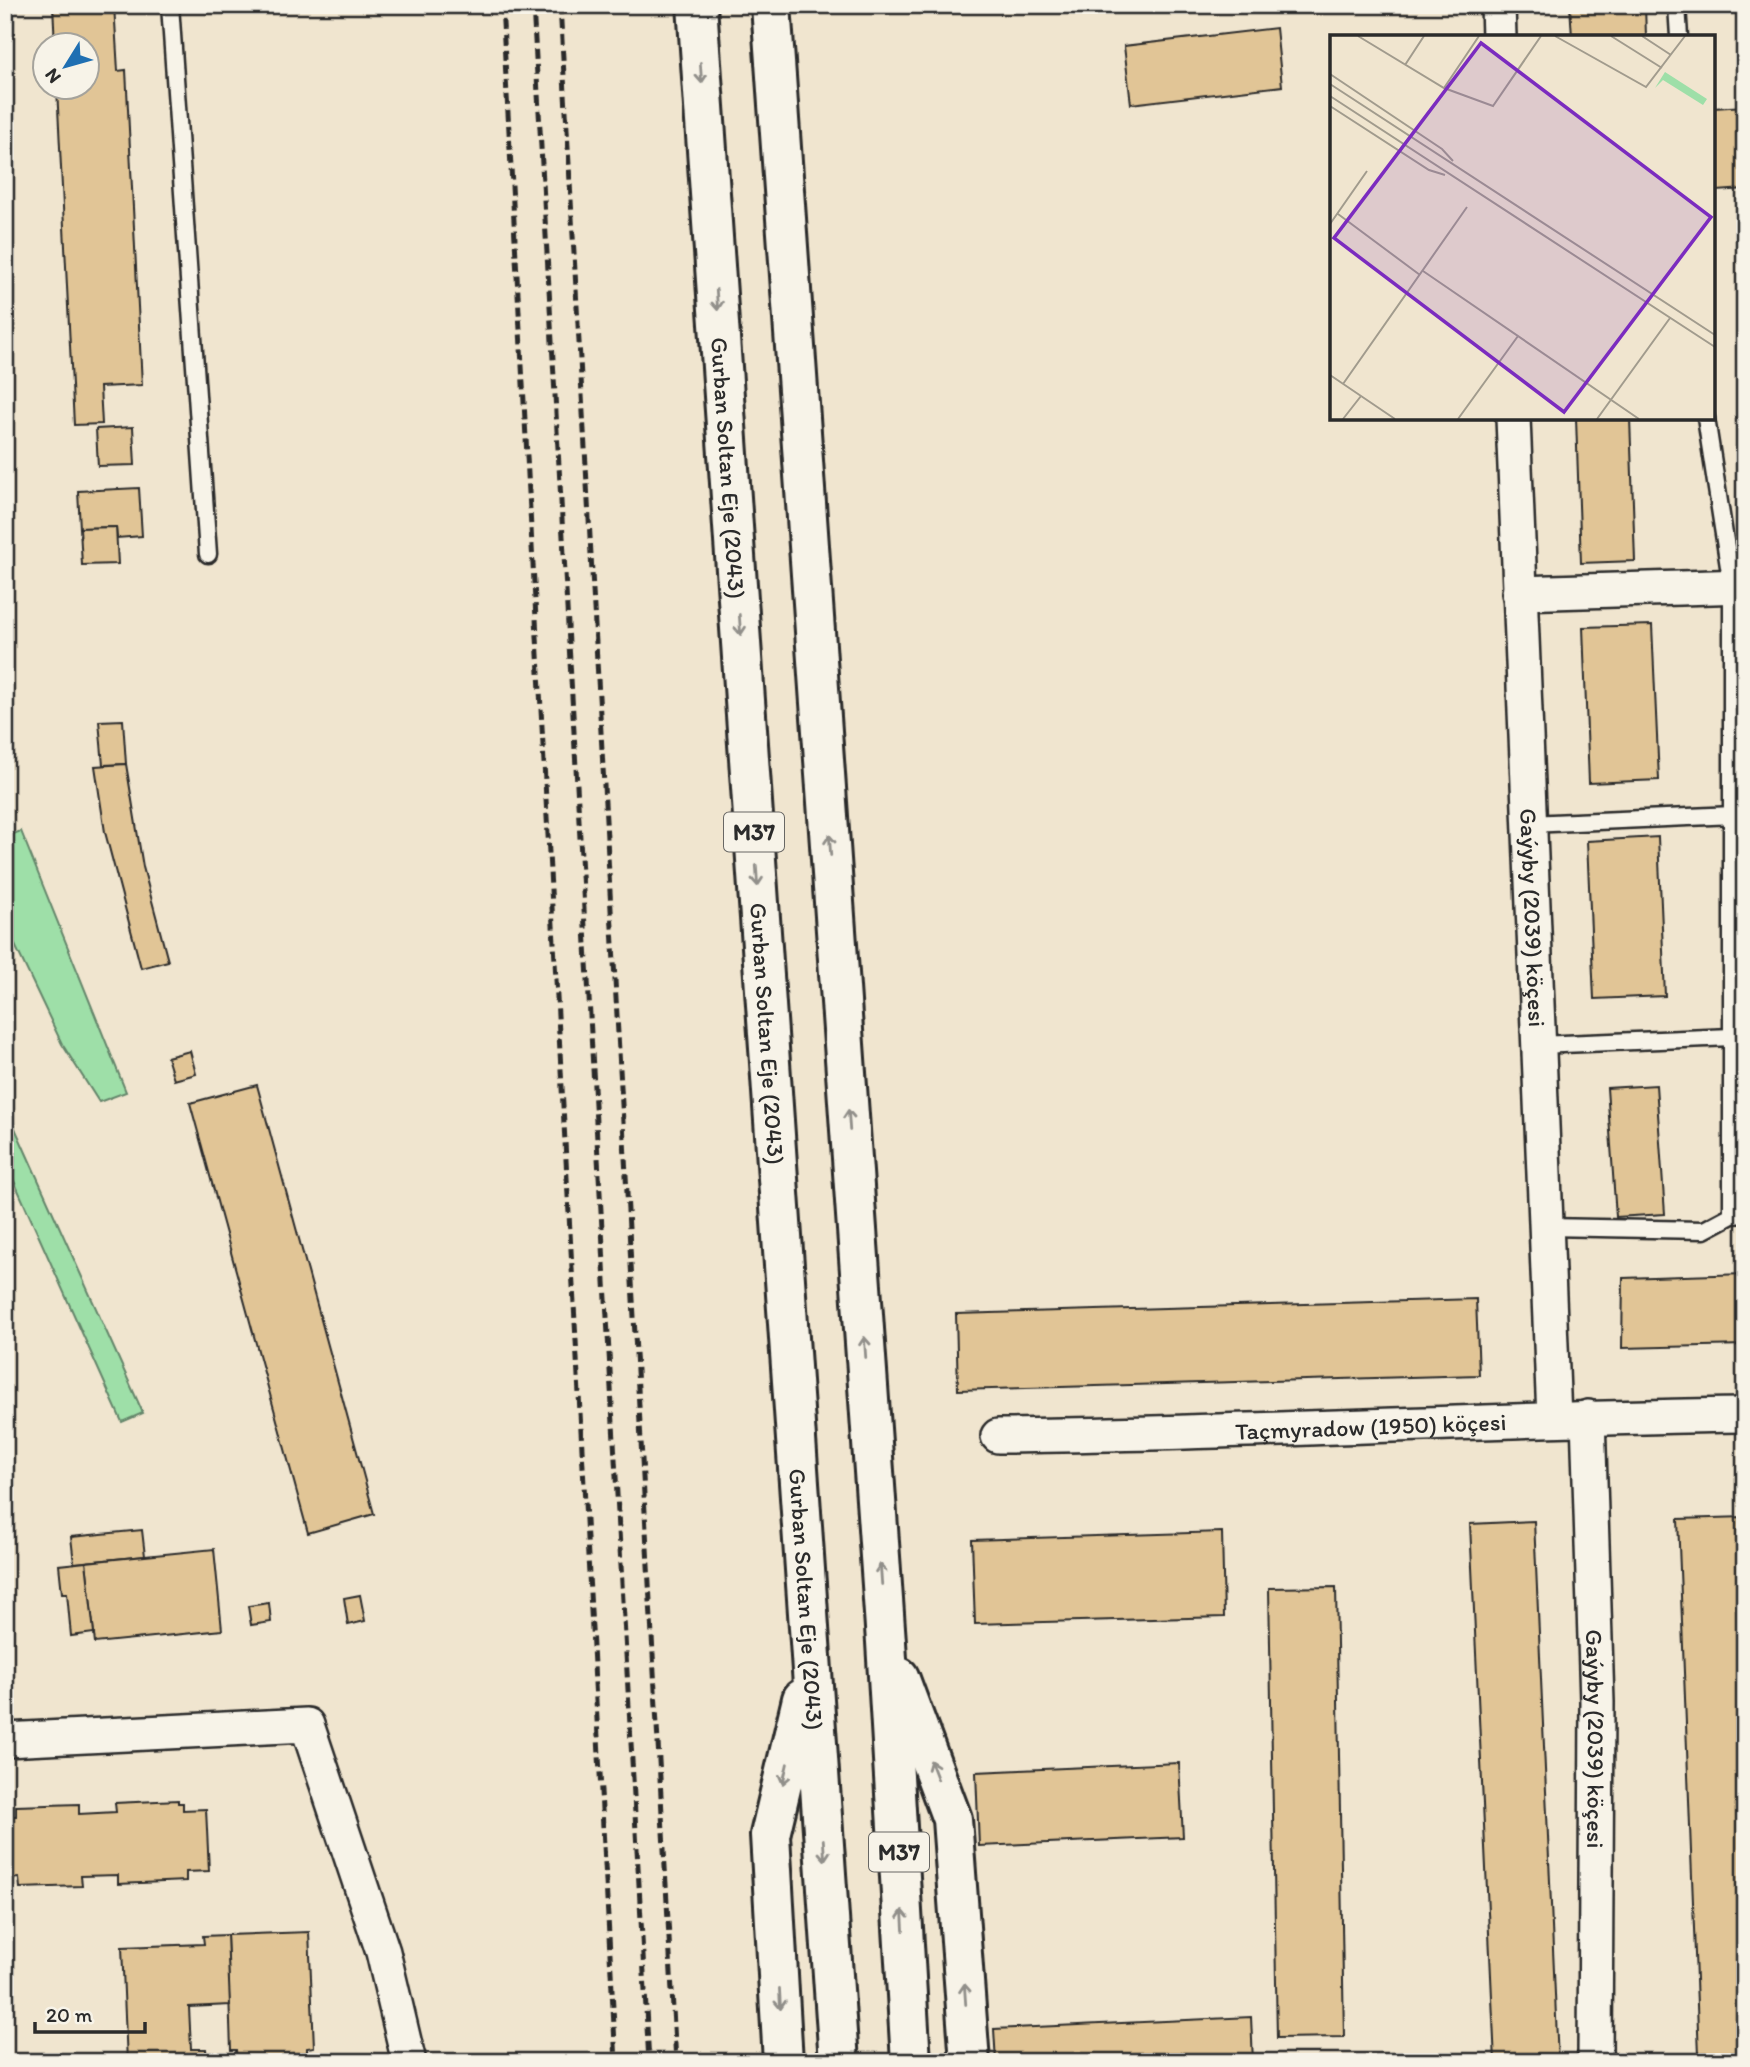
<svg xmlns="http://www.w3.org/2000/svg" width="1750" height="2067" viewBox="0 0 1750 2067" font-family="Itim,sans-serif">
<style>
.green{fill:#9edfa8;stroke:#64856a;stroke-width:2}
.building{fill:#e1c596;stroke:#2b2b2b;stroke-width:2}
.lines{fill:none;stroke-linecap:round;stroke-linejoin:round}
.lane-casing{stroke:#2b2b2b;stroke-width:21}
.street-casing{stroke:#2b2b2b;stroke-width:38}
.highway-casing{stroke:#2b2b2b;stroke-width:44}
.lane{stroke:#f7f3e8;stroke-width:16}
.street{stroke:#f7f3e8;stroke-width:33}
.highway{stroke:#f7f3e8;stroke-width:38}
.rail{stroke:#2b2b2b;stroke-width:5;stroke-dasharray:10 5;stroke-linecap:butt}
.oneway{stroke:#918f8a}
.labels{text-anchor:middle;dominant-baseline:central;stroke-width:5;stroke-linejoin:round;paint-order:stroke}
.shield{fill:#f7f3e8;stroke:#686764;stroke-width:2}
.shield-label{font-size:23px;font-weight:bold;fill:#2b2b2b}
.street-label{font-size:24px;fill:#2b2b2b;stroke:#f7f3e8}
.inset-road{fill:none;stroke:#a19b8d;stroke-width:2}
.view{fill:#7b2cbf;fill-opacity:0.15;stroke:#7b2cbf;stroke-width:3.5}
.inset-edge{fill:none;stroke:#2b2b2b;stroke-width:3.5}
</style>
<rect width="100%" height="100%" fill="#f0e5cf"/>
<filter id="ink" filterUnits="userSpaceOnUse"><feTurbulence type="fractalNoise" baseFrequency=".0143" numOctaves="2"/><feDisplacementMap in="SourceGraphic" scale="14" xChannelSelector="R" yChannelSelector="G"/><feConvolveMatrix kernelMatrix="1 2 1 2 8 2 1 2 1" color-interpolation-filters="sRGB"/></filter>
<g filter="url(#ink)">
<g class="green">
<path d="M21,831L126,1092L99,1102L62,1044L5,924V837Z"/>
<path d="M5,1106L143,1413L122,1422L5,1161Z"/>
</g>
<g class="building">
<path d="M5,5L9,58L5,59Z"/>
<path d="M53,5H114L118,71L126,70L142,385L100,387L102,424L74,425L57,88H88V46H55Z"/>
<path d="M1570,5H1645L1646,37H1572Z"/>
<path d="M1276,28L1282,86L1131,104L1124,46Z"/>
<path d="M1745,106V189L1717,191L1713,108Z"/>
<path d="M1576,418H1630L1635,561L1581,563Z"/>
<path d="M133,427L135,465L98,466L96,429Z"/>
<path d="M139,488L142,536L117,538L116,527L80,528L78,491Z"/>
<path d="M116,527L118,564L82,565L80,528Z"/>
<path d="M1652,625L1659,780L1589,783L1583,627Z"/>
<path d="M123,720L126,764L103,765L99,721Z"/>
<path d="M126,764L143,867L168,961L141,968L105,832L95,766Z"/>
<path d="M1658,837L1665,996L1594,999L1587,841Z"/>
<path d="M190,1051L196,1074L174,1080L167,1057Z"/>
<path d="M257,1085L374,1514L308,1533L190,1103Z"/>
<path d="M1656,1085L1665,1214L1616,1217L1607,1088Z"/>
<path d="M1745,1274V1345L1622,1348L1623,1278Z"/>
<path d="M1476,1299L1479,1375L958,1390L956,1314Z"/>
<path d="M1745,1517V2054L1699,2056L1678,1519Z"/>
<path d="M1534,1521L1558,2062H1495L1470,1524Z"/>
<path d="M142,1530L145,1556L74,1563L71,1537Z"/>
<path d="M1222,1532L1224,1617L975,1624L972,1540Z"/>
<path d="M214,1549L222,1630L95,1643L86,1562Z"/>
<path d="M86,1562L94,1633L71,1636L67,1593H62L59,1565Z"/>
<path d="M1336,1587L1344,2037L1277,2038L1269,1588Z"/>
<path d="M360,1595L365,1621L348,1625L344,1598Z"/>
<path d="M269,1603L271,1622L251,1625L248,1606Z"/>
<path d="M1179,1763L1183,1837L979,1846L976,1772Z"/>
<path d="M178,1800V1803H183V1810L206,1809L209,1871L186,1872V1881L118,1884V1875L81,1876L82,1886L20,1888L19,1878L5,1879V1816H16V1806L79,1804V1814L116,1812L115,1803Z"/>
<path d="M309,1932L314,2047L307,2048V2062H237L236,2050H231L227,1935Z"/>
<path d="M227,1935L230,2005L189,2007L191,2049H206L207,2062H127L122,1947L204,1944L203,1936Z"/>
<path d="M1251,2017L1253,2062H996L994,2029Z"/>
</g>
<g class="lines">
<g class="lane-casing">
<g id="lane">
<path d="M170,5L208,554"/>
<path d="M1677,5L1679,37"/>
<path d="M1706,418L1732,586V1215"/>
<path d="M1529,824L1734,815"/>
<path d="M1538,1045L1732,1037"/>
<path d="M1546,1227L1704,1230L1732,1215L1745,1214"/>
</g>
</g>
<g class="street-casing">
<g id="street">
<path d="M1498,5L1499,37"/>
<path id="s1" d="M1513,418L1554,1418"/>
<path d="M1519,593L1745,586"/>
<path id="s2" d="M1588,1417L1597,1702L1595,2062"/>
<path id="s3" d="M998,1436C1247,1434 1496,1418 1745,1415"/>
<path d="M5,1740L307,1725L383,1952L409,2062"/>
</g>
</g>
<g class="highway-casing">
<g id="highway">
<path id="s4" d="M697,5L839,2062"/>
<path d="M771,5L886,1642L911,2062"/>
<path d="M899,1677L952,1819L970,2062"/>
<path d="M783,2062L770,1835L802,1699"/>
</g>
</g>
<use href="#lane" class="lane"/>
<use href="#street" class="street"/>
<use href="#highway" class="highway"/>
<g class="rail">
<path d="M502,5L616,2062"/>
<path d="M533,5L649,2062"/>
<path d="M560,5L676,2062"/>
</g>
</g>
<defs><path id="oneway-shaft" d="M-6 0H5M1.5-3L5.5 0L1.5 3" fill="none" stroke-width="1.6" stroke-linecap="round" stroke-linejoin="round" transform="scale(1.75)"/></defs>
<g class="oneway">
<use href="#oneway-shaft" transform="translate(701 73) rotate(86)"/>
<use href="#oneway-shaft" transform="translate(717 300) rotate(86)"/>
<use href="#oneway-shaft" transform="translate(740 625) rotate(86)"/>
<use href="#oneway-shaft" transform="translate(830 845) rotate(-94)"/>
<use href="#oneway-shaft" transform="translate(757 876) rotate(86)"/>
<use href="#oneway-shaft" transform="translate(849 1120) rotate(-94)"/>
<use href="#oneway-shaft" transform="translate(865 1347) rotate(-94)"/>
<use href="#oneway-shaft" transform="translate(881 1574) rotate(-94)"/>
<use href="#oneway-shaft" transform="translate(934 1770) rotate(-111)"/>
<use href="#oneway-shaft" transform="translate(785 1774) rotate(103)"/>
<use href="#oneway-shaft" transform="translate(824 1850) rotate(86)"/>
<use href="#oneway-shaft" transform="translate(903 1920) rotate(-93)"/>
<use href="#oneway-shaft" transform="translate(965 1994) rotate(-94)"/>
<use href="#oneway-shaft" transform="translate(780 1999) rotate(87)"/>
</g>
</g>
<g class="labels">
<g class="shield">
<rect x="724" y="812.5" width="60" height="39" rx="5"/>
<rect x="869" y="1832.5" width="60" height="39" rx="5"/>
</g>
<g class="shield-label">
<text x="754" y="832">M37</text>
<text x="899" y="1852">M37</text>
</g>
<g class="street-label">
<text stroke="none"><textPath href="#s4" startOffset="464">Gurban Soltan Eje (2043)</textPath></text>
<text stroke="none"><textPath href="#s1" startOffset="500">Gaýyby (2039) köçesi</textPath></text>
<text stroke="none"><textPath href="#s4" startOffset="1031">Gurban Soltan Eje (2043)</textPath></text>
<text stroke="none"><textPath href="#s3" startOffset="373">Taçmyradow (1950) köçesi</textPath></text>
<text stroke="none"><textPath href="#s4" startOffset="1598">Gurban Soltan Eje (2043)</textPath></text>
<text stroke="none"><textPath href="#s2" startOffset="322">Gaýyby (2039) köçesi</textPath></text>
</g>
</g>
<g transform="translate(1330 35)">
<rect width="385" height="385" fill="#f0e5cf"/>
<path d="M335,37L377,64L373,70L333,45L325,53Z" fill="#9edfa8"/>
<path class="inset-road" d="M28,1L114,53L163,71L211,1M225,1L316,52L355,1M281,1L332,33M312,1L341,20M75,30L94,1M0,39L112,114L123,126M0,49L385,300M114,53L149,1M0,61L385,312M0,71L99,135L115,140M8,179L90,240M0,189L37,136M93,236L309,384M0,340L65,384M13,349L137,172M13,384L31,361M128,384L188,301M267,384L340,283"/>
<path class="view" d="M151,8L381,182L234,377L4,203Z"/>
<rect width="385" height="385" class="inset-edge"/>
</g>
<rect width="1750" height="2067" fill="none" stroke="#f7f3e8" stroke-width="28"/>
<rect x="14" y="14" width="1722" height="2039" fill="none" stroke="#2b2b2b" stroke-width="2.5" filter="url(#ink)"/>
<g transform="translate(66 66) rotate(233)"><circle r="33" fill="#f7f3e8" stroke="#a5a39c" stroke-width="2"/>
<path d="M0-5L12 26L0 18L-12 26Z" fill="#1f6fb2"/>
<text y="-10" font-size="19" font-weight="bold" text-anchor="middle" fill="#2b2b2b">N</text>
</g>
<path d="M35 2022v10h110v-10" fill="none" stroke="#2b2b2b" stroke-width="3.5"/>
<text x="46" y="2022" font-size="21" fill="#2b2b2b" stroke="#f7f3e8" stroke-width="5" paint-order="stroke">20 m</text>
</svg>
